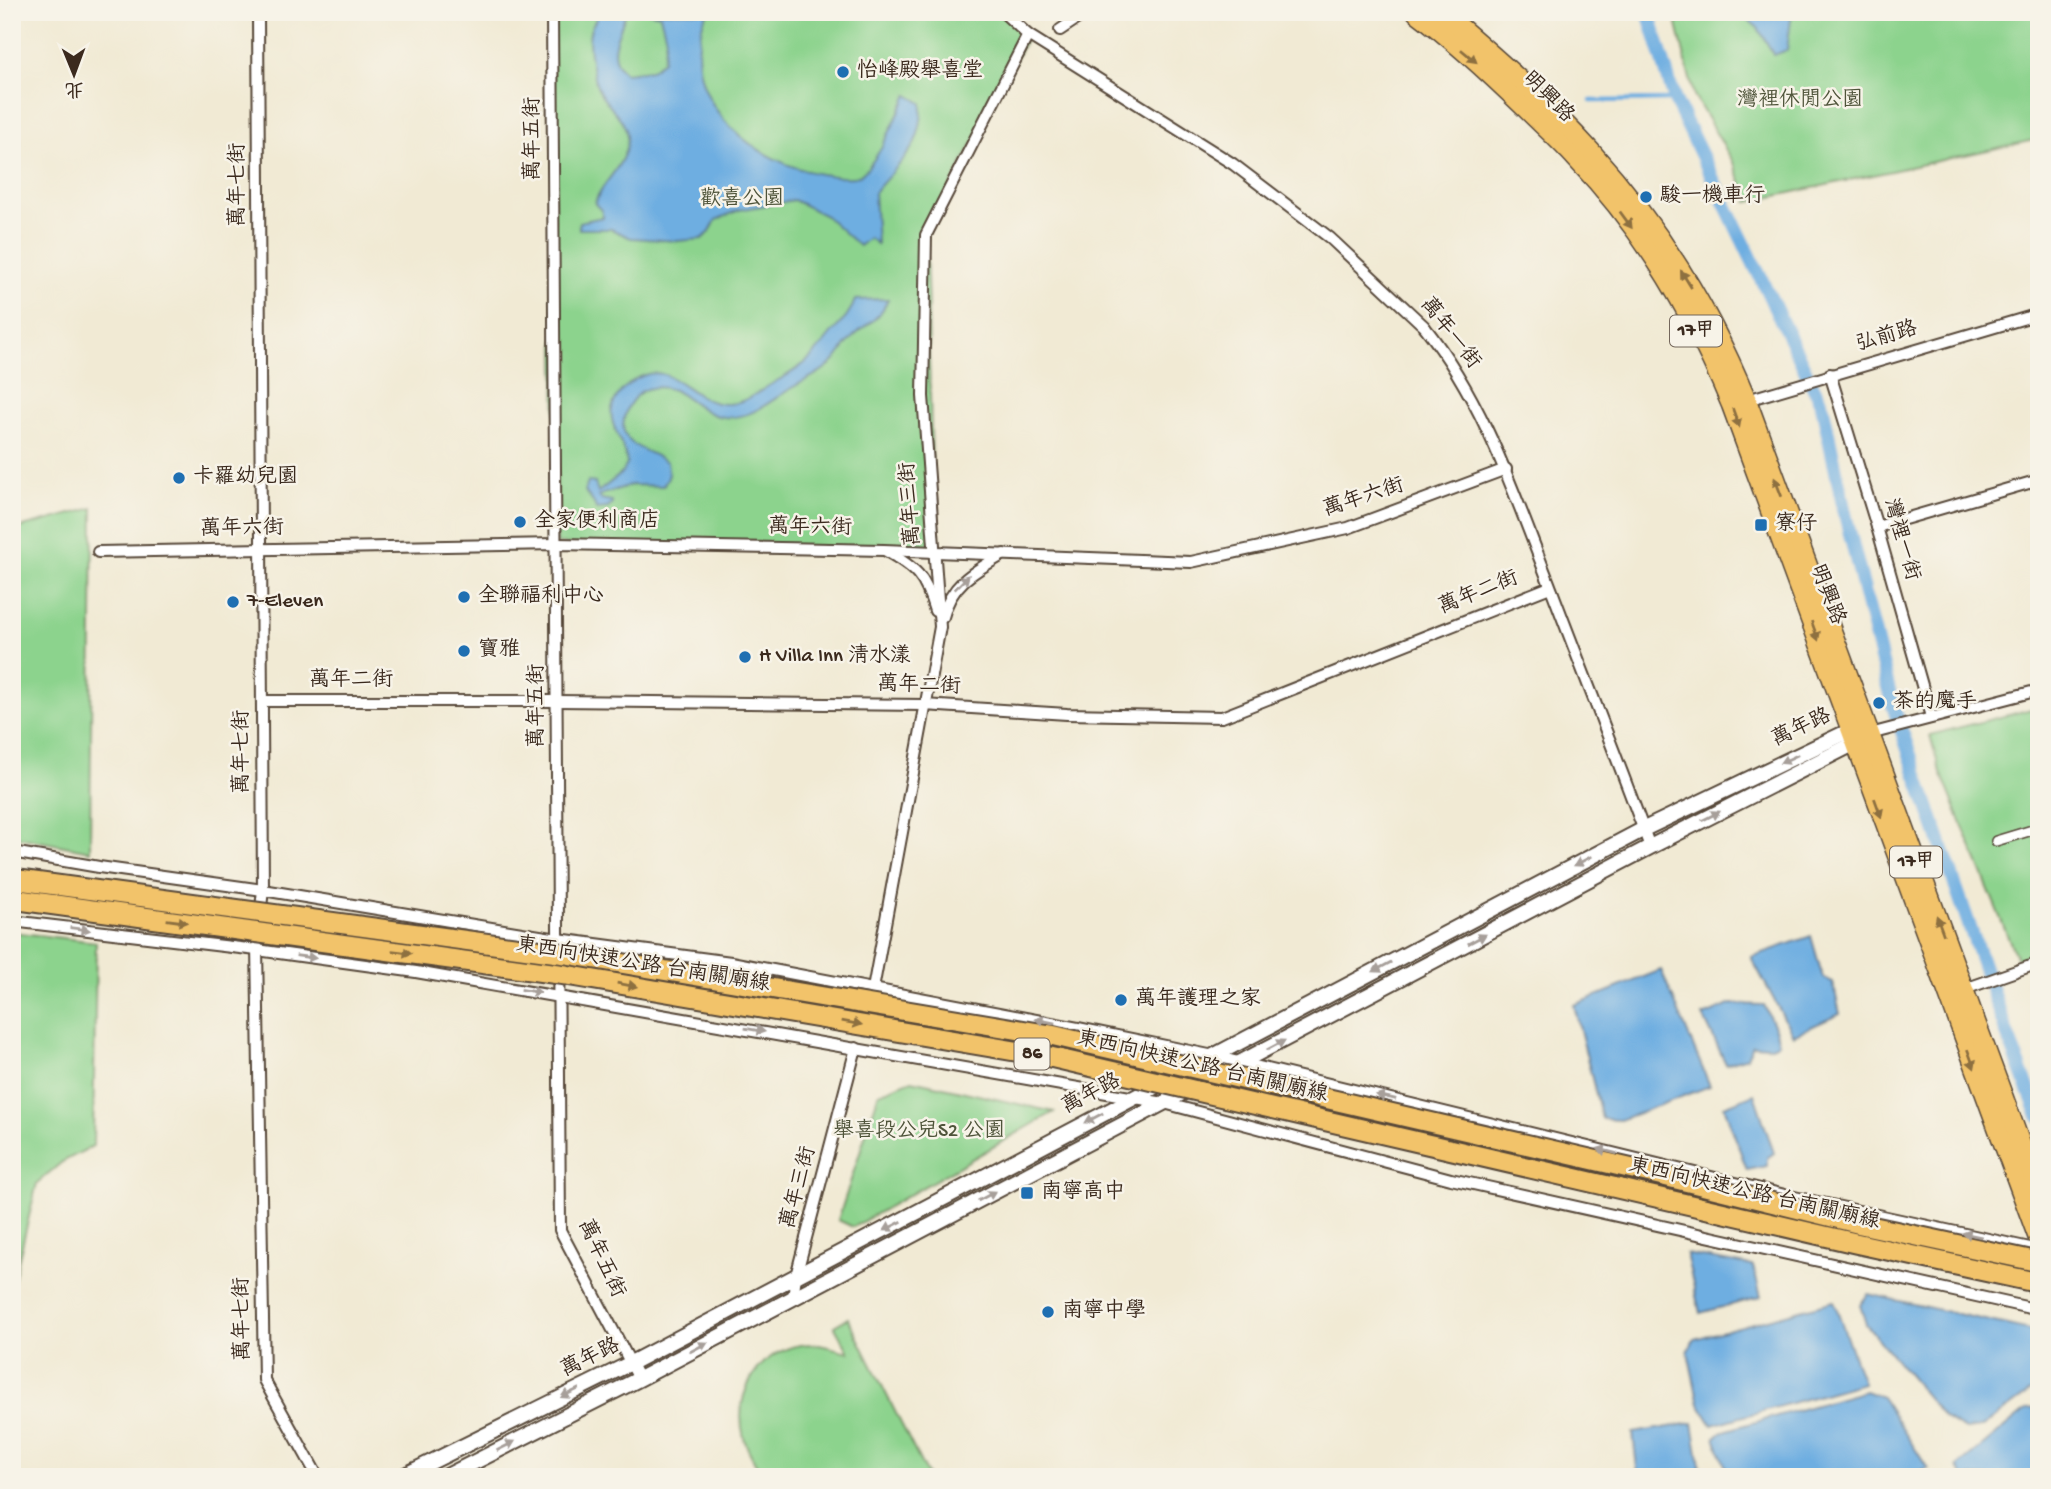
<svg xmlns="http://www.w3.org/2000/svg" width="2051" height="1489" viewBox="0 0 2051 1489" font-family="'Gochi Hand','LXGW WenKai TC',sans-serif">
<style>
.green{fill:#8cd38d;stroke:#647e56;stroke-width:2}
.water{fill:#6eaee1;stroke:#546c80;stroke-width:2}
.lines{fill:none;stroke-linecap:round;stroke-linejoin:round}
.stream{stroke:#6eaee1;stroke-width:4.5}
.canal{stroke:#6eaee1;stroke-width:14}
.pedestrian-casing{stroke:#564739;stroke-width:12}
.minor-casing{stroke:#564739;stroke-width:14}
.tertiary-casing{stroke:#564739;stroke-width:18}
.primary-casing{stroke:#564739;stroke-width:21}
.pedestrian{stroke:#fff;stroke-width:9}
.minor{stroke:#fff;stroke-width:10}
.tertiary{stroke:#fff;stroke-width:14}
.primary{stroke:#f2c36a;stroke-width:18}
.trunk-bridge-casing{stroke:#564739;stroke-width:23;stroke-linecap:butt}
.trunk-bridge{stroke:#f2c36a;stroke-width:19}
.oneway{fill:#8d6f40}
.oneway2{fill:#a79f9a}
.poi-dot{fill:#1f6fb2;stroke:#f7f3e8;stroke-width:2.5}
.labels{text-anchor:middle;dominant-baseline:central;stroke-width:5;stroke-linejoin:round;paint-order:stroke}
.shield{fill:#f7f3e8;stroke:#73665b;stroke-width:2}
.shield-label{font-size:19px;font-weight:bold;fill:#3b2a1e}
.poi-label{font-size:21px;fill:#3b2a1e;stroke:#f7f3e8;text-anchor:start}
.street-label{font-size:21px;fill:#3b2a1e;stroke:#f7f3e8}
.park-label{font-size:21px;fill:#4f543a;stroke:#f7f3e8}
</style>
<rect width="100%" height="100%" fill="#f7f3e8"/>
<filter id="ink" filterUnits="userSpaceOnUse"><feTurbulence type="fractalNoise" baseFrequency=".0143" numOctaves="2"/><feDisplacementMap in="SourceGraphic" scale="14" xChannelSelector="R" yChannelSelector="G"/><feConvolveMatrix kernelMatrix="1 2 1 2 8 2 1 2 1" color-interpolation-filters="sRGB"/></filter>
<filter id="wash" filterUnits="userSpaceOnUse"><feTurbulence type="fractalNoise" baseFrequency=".00686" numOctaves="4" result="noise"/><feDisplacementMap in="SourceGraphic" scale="28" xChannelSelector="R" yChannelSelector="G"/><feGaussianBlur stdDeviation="1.57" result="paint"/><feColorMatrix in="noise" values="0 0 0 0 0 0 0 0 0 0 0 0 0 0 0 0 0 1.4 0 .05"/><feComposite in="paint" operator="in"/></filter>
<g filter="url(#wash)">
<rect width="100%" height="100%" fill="#f1ead4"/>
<g class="green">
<path d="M552,12H1003L1028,35L926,235L934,551L557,544Z"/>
<path d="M1674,12H2039V139L1748,202L1735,165L1694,96Z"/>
<path d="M93,508L90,851L12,836V530Z"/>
<path d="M2039,707V952L2017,959L1939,768L1930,735Z"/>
<path d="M12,932L96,942L93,1146L62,1162L37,1183L12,1288Z"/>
<path d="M912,1080L1054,1112L853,1227L838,1220L879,1093Z"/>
<path d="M848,1318L928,1477H763C757,1465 747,1451 744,1438C733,1395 756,1353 801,1345C816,1342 834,1349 849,1352L834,1326Z"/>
</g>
<g class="water">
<path d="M595,12H626C620,34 603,55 625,73L651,70L663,61L666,38L660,15L647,12H709C702,19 702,28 700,37C686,107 758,164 821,174C831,175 848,180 858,176C875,169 898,113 908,95L922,103C923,150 900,161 874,193L877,244L869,238L859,246L826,216L794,200L739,210L716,220L710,232L702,239L678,241L631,238L611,229H579V222L603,217L601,210L595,204C598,186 625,167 627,142C629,119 608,109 599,91C593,80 587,44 590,32C591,27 595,21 597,17Z"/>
<path d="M1739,12H1792L1787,50L1774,55L1758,28Z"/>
<path d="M888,299C879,321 867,323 852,338C845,345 840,356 832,363C819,375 802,381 787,391C766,404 751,419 724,417C694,414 682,379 647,389C638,392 632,400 628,407C611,445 643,447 667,462L669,475L663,486L631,485L603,494L599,496L601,499L612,501V504L608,508L596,509C595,501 588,498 585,491L588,482L595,483L598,492L622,473L627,464C626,444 608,425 612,409C614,398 621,390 630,383C671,352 688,404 726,404C745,404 759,391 775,382C799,369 810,361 827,339C837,326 850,316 855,300Z"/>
<path d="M1811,936L1823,978L1833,982L1840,1014L1793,1035L1751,957Z"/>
<path d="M1661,970L1710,1086L1620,1120L1602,1119L1574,1005Z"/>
<path d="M1732,1004L1764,1005L1776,1031L1779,1043L1771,1046L1753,1045L1747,1057L1726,1064L1703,1016Z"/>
<path d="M1754,1094L1774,1153L1767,1158V1166L1747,1170L1724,1106Z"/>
<path d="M1686,1254L1753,1266L1761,1297L1700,1313Z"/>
<path d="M1868,1294L2039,1332V1385L1981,1428L1966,1430L1944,1418L1866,1324L1860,1305Z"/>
<path d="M1834,1301L1863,1383L1712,1425L1699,1404L1688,1352L1694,1339Z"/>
<path d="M1865,1391L1882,1397L1928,1469L1897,1477H1729L1715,1437L1724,1431Z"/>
<path d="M2039,1408V1477H1963L1957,1467L2027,1409Z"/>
<path d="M1693,1423L1702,1477H1638L1633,1433Z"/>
</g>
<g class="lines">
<path class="stream" d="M1591,101L1675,100"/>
<path class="canal" d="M1648,12L1675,100L1822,405L1846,518L1892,703L2006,1031L2039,1116"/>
</g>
</g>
<g filter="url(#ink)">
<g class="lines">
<g class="pedestrian-casing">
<path id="pedestrian" d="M1996,841L2039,828"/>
</g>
<g class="minor-casing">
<g id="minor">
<path d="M258,12L263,890L260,916"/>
<path d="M552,12L560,1230L639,1379"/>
<path d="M1003,12L1028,35L1233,164L1330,238L1424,326C1486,404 1515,497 1551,588C1584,675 1618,760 1650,847"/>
<path d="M1060,30L1087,12"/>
<path d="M1830,374L1877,527L1931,717"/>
<path d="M1747,400L2039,314"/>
<path d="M1877,527L2039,480"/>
<path d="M886,551C916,568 925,576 935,611"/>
<path d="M98,552L557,544L884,550L1191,562L1348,528L1506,469"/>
<path d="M943,617C951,583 975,571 1004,554"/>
<path d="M262,701H557L924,705L1067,714L1222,717L1550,587"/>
<path d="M1870,734L2039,690"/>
<path d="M12,852L99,867L263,890L558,939L731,962L1078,1028L1214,1056L1785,1195L2039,1250"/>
<path d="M12,921L257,950L416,972L1164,1103L1451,1179L2039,1310"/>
<path d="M257,946L264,1380L318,1477"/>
<path d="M873,989L940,627L923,396L926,235L1028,35"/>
<path d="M1959,991L2039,963"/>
<path d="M793,1298L796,1276L856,1048"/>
</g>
</g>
<g class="tertiary-casing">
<g id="tertiary">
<path d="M401,1477L631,1363L1644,829L1851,730L1860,732"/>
<path d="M445,1477L639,1379L1650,847L1863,739"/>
</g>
</g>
<g class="primary-casing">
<g id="primary">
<path d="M1416,12C1456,42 1492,76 1527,110C1544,127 1561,142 1576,159C1643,229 1694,316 1731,405L2039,1241"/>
<path d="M1443,12C1494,56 1546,101 1591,151C1657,224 1710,309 1747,400L2039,1193"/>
</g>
</g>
<use href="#pedestrian" class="pedestrian"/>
<use href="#minor" class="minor"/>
<use href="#tertiary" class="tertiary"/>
<use href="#primary" class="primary"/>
<g class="trunk-bridge-casing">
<g id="trunk-bridge">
<path d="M12,879L566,954L1051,1035L1668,1177L1861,1224L2039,1262"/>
<path d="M12,899L566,975L1050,1057L1855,1243L2039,1283"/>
</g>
</g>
<use href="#trunk-bridge" class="trunk-bridge"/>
</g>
<defs><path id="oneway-solid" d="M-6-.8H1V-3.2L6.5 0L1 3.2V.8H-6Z" transform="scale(1.75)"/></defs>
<g class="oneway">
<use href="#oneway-solid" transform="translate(1469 56) rotate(40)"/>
<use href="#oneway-solid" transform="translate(1626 220) rotate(54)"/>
<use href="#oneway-solid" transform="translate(1686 279) rotate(-122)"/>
<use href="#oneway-solid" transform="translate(1736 418) rotate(70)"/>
<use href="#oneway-solid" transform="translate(1778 487) rotate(-111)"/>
<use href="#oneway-solid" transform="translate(1815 631) rotate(70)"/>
<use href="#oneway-solid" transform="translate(1878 808) rotate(70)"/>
<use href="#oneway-solid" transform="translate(177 921) rotate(8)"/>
<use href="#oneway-solid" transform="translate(1940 925) rotate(-110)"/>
<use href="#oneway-solid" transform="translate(402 952) rotate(8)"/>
<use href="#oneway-solid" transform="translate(627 985) rotate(10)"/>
<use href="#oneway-solid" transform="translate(852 1023) rotate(10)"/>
<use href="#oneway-solid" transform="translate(1971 1059) rotate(70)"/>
</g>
<g class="oneway2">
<use href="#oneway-solid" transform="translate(962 582) rotate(-45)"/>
<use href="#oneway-solid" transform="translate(1789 759) rotate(155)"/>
<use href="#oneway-solid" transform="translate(1711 816) rotate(-27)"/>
<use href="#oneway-solid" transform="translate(1583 861) rotate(152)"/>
<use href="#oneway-solid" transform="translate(80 929) rotate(7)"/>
<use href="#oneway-solid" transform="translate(1477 939) rotate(-28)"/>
<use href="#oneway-solid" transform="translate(306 957) rotate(8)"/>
<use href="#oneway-solid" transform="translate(1382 967) rotate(152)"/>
<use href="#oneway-solid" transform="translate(531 991) rotate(9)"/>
<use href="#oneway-solid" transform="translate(1045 1021) rotate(-169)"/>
<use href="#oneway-solid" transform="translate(755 1030) rotate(10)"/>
<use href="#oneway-solid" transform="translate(1276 1045) rotate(-28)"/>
<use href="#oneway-solid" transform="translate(1386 1097) rotate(-167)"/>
<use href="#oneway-solid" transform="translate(1094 1118) rotate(151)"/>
<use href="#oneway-solid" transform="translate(1607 1151) rotate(-166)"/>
<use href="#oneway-solid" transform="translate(987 1196) rotate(-28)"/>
<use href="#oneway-solid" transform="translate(893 1226) rotate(153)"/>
<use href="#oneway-solid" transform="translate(1972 1235) rotate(-168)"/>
<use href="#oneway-solid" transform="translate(699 1347) rotate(-28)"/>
<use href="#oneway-solid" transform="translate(570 1393) rotate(154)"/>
<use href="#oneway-solid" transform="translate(506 1446) rotate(-27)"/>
</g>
</g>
<g class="poi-dot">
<circle cx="843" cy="72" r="7"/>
<circle cx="1646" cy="197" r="7"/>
<circle cx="179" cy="478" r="7"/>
<circle cx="520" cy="522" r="7"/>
<rect x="1754" y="518" width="14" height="14" rx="3.5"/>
<circle cx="464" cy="597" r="7"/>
<circle cx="233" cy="602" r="7"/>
<circle cx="464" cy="651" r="7"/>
<circle cx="745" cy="657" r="7"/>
<circle cx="1879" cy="703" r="7"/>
<circle cx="1121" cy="1000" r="7"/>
<rect x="1020" y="1186" width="14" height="14" rx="3.5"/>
<circle cx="1048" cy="1312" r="7"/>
</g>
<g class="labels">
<g class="shield">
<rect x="1670" y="315.5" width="52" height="31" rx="5"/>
<rect x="1890" y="846.5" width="52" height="31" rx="5"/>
<rect x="1014.5" y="1038.5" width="35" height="31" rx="5"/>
</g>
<g class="shield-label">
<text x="1696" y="331">17甲</text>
<text x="1916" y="862">17甲</text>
<text x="1032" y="1054">86</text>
</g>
<g class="poi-label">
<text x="857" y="72">怡峰殿舉喜堂</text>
<text x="1660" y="197">駿一機車行</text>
<text x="193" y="478">卡羅幼兒園</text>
<text x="534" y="522">全家便利商店</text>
<text x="1775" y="525">寮仔</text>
<text x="478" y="597">全聯福利中心</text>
<text x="247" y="602">7-Eleven</text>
<text x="478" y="651">寶雅</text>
<text x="759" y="657">H Villa Inn 清水漾</text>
<text x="1893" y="703">茶的魔手</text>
<text x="1135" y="1000">萬年護理之家</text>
<text x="1041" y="1193">南寧高中</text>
<text x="1062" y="1312">南寧中學</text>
</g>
<g class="street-label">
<text transform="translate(1547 98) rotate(45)">明興路</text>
<text transform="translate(534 139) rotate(-90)">萬年五街</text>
<text transform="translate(239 185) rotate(-90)">萬年七街</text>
<text transform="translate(1449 334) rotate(52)">萬年一街</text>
<text transform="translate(1887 338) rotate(-16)">弘前路</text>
<text transform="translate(1364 499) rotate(-18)">萬年六街</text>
<text transform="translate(912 504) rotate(-94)">萬年三街</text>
<text transform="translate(810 529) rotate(1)">萬年六街</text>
<text transform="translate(242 530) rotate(-1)">萬年六街</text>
<text transform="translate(1900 540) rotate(74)">灣裡一街</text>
<text transform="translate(1479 594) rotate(-22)">萬年二街</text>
<text transform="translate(1826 595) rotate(69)">明興路</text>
<text x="351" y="681">萬年二街</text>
<text transform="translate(919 687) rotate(2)">萬年二街</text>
<text transform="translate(538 706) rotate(-90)">萬年五街</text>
<text transform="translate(1802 729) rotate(-25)">萬年路</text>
<text transform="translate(243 752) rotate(-90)">萬年七街</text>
<text transform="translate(643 966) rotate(9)">東西向快速公路 台南關廟線</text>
<text transform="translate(1202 1068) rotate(13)">東西向快速公路 台南關廟線</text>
<text transform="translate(1092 1095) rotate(-28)">萬年路</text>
<text transform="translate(800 1188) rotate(-75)">萬年三街</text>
<text transform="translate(1754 1195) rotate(13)">東西向快速公路 台南關廟線</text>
<text transform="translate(600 1259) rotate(65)">萬年五街</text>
<text transform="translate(244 1319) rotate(-91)">萬年七街</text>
<text transform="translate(591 1359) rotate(-26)">萬年路</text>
</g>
<g class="park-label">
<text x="1800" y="101">灣裡休閒公園</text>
<text x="742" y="200">歡喜公園</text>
<text x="919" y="1132">舉喜段公兒S2 公園</text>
</g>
</g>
<rect width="2051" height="1489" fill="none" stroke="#f7f3e8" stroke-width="42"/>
<g transform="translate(74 74) rotate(179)" stroke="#f7f3e8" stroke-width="5" paint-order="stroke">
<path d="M0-5L12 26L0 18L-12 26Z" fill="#3b2a1e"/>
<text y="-10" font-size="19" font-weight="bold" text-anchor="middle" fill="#3b2a1e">北</text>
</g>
</svg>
